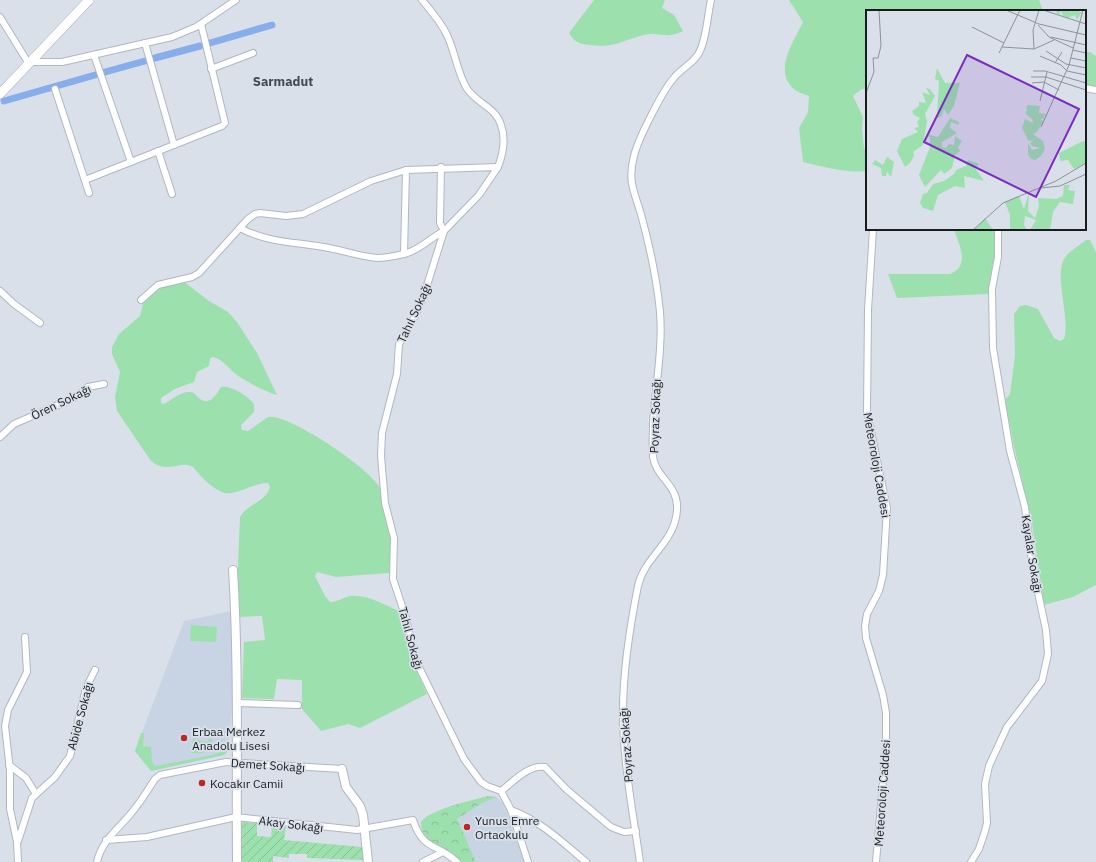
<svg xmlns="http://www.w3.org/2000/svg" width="1096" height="862" viewBox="0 0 1096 862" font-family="'IBM Plex Sans',sans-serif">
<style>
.built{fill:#c8d4e3}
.green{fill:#9ce0ae}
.forest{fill:url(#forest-crowns)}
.garden{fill:url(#garden-furrows)}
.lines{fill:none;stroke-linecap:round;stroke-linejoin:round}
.canal{stroke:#88adeb;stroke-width:7}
.minor-casing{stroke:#b1b7c0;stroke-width:8}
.tertiary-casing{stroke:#b1b7c0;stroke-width:10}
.secondary-casing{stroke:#b1b7c0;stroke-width:10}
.minor{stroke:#fff;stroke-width:6}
.tertiary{stroke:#fff;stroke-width:8}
.secondary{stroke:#fff;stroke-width:9}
.poi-dot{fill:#b82924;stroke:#dae0ea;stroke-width:1.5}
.labels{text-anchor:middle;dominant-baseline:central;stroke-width:3.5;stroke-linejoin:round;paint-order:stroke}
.street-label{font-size:12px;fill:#191b1f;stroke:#dae0ea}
.poi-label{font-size:12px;fill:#191b1f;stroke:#dae0ea;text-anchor:start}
.neighbourhood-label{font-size:13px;font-weight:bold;fill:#434950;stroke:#dae0ea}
.inset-road{fill:none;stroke:#8d9199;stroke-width:1}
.view{fill:#7b2cbf;fill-opacity:0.15;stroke:#7b2cbf;stroke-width:2}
.inset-edge{fill:none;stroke:#191b1f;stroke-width:2}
</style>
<defs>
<pattern id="forest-crowns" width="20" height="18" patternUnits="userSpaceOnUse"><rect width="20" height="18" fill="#9ce0ae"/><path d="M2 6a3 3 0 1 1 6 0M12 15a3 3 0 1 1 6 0" fill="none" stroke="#86c095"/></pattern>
<pattern id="garden-furrows" width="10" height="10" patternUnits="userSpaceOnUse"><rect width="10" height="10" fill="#9ce0ae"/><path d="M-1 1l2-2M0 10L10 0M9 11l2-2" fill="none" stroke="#86c095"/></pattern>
</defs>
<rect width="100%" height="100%" fill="#dae0ea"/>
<g class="built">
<path d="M231,611L233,648L232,708L228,751L224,755L151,771L135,751L184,621Z"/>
<path d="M489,796L497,797L504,804L524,862H461L450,852L438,846L422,829L421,822L427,816L464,803Z"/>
</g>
<g class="green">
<path d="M594,0H665L662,8L674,15L683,31C667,40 660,31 644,35C620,41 616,48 589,45C580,44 574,42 569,33Z"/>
<path d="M789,0H1039L1043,11H867V88L862,89L853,96L863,117L862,129L864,148L867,152V171C845,173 824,167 803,162L799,128L808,112L809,96C805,94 799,93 795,90C772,72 794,41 803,22Z"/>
<path d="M1085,52H1090L1096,56V87L1085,86Z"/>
<path d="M954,229H996V255L989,294L897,298L888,274H950C971,265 959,246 954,229Z"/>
<path d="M1086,240H1090L1096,252V585L1073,597L1044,605L1032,523L1014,446L1005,400L1010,394L1015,355L1014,314L1020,306L1026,305L1038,309L1054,338L1060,341L1064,339C1071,317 1052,273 1066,256C1071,250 1080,245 1086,240Z"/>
<path d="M183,281L209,301L228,312L237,322L257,353L277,395C264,391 249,383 237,375C229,369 223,359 212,357L210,359L209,366L197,372L194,382L175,389L161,398V403L164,404C172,400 181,391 190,392C195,392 196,396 200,399C210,406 217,394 221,387C231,385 248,396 254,404V412L241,425L242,430L248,431L268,417C288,413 371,469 380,488C383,496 392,537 392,546C392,555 390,564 389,573L336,577L317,572L315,576L325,596L330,602C338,602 344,597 351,596C367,594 388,606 402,613L411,659L427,694L360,728L348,724L321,731L302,709V680L277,679L274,699L242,698L244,642L265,640L262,616L238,617V565L240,517C247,504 266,502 270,487L268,483C253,483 239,495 224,493C214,489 206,482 199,474C197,472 195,469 193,467C180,459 168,475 151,461L117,411L115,397L120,372L112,354V347L119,334L140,316L143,303L148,296L157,288Z"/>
<path d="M191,625L217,627L216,642L190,641Z"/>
<path d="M141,733H144L143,746L151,747L152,762L155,766L213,755L221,752L225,749L228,751L224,755L151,771L135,751Z"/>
<path d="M193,739L208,742L209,739H212L211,748L202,753H191Z"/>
</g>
<path class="forest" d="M489,796L497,797L482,803L457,819L476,862H461C449,848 420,844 421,822C431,809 472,800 489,796Z"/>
<path class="garden" d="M242,822L257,823V836L271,837L272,826L286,827L284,840L362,847L363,860L307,858V854H289V858L273,856V862H241Z"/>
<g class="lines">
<g class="canal">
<path d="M210,43L272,25"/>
<path d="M155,58L200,46"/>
<path d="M105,72L145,61"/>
<path d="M4,101L95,75"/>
</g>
<g class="minor-casing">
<g id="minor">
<path d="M422,0C431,11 441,22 447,35C455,52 457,71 466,87C475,103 496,107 501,125C506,139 503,154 498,167"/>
<path d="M0,17L29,64"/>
<path d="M145,43L174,145"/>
<path d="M94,55L131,162"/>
<path d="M31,62H62L172,37L196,27L236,0"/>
<path d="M211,69L253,53"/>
<path d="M1085,88L1096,90"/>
<path d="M55,89L89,193"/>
<path d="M158,151L172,194"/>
<path d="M85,180L222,126L225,123L201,24"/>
<path d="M240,228C267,243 299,242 329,248C345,251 361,257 377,258C386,258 395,256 404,254C420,250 430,238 444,231L440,223L441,167"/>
<path d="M873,229L868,310L867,412L887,508L883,575L879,591L867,614L865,626L866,638L883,695L886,713V748L876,862"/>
<path d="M404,254L406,170"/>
<path d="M0,291L14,304L40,323"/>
<path d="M141,300L158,285L192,277L199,273L248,219L255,214L260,213L286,216L303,214L371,181L406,170L498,167L479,195L444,231L424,295L415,316L399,344L397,374L382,433L381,456L385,503L394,538L393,579L406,618L414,657L464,759L481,782L487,786L501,791L511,810L528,862"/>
<path d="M0,437L14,424L76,397L88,387L104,384"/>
<path d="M237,703L298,705"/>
<path d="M9,765L26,778L36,794"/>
<path d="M501,791C513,782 529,764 545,767L566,789L611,827L624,832L636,831"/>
<path d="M511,810C541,821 562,842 586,862"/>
<path d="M106,840L147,837L236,817L357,830L413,820C423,851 437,843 457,862"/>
<path d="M18,841L32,798L55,777L70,756L86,688L95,670"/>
<path d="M18,862L17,842L10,809V770L5,726L8,710L27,672L25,637"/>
<path d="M97,862C102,838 123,826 136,807C143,798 149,788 155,779L160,775L226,762L342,769"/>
<path d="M423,862L443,852"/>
<path d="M640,862C633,813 623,762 623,712C623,671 630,626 638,586C644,557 675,543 677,510C679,485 656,478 653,457C652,447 653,436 653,425C655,388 663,349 660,312C657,280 650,248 642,218C635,192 627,183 634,156C638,139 662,92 673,79C680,69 693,64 699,53C707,38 707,17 711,0"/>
<path d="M971,862L979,849L985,831L987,823L985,784L989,766L1007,727L1042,681L1048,654L1046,630L1033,569L1025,507L1010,451L993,348L992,289L998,257V229"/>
</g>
</g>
<g class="tertiary-casing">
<g id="tertiary">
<path d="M233,570C239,667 236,765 237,862"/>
<path d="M342,769L346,787L360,806L363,815L368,862"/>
</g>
</g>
<g class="secondary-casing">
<path id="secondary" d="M0,94L89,0"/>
</g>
<use href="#minor" class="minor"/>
<use href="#tertiary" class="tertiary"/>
<use href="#secondary" class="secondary"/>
</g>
<g class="poi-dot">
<circle cx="184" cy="738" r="4"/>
<circle cx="202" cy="783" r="4"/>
<circle cx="467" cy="827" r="4"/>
</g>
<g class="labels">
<g class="street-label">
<text transform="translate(414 313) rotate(-65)">Tahıl Sokağı</text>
<text transform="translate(61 402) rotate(-26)">Ören Sokağı</text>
<text transform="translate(655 416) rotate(-88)">Poyraz Sokağı</text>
<text transform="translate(877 465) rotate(80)">Meteoroloji Caddesi</text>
<text transform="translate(1032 554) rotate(81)">Kayalar Sokağı</text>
<text transform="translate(411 638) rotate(75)">Tahıl Sokağı</text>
<text transform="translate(80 716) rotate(-75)">Abide Sokağı</text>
<text transform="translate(626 745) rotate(-94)">Poyraz Sokağı</text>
<text transform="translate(268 765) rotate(4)">Demet Sokağı</text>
<text transform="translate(882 793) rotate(-86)">Meteoroloji Caddesi</text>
<text transform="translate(291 824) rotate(7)">Akay Sokağı</text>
</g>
<g class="poi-label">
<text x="192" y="731">Erbaa Merkez<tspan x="192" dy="14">Anadolu Lisesi</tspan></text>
<text x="210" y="783">Kocakır Camii</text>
<text x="475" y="820">Yunus Emre<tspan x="475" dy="14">Ortaokulu</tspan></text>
</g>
<g class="neighbourhood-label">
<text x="283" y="81">Sarmadut</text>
</g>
</g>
<g transform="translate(866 10)">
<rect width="220" height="220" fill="#dae0ea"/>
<path d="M71,58L79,73H94L88,96L82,105L78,99L75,107L71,108L73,71L69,69ZM60,78L64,79L69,86L59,104L61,111L57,135L47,142L48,146L44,153L39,157L31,141L36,129L52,122L48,118L53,117L51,112L54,108L48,105L46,101L53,96V92L60,93L56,82L64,85ZM161,95L174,96L173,103L180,104L177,109H175L177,112L171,122L167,124L177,131L179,139L175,146L169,150L165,149L162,144V133L166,140L174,138L166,136L164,133L167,131L162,130L156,118L159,109L167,113L166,109L160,104ZM84,108L93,112V115L85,112L84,118L91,123L76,132V137L80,138L83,134L88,135L89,126L96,131L92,137L94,141L89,145L86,158L78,164L75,160L59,177L53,165L64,137V128L61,124L72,127ZM102,150L113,154L109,158L118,171L98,166L99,178L89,176L72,185L67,201L57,198L54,193L57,184L61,183L67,174L78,171L88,164L90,160L100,156ZM198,175H204L202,180L209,181L207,194L194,192L187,202L184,220H164L170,210L159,206L158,215L161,220H144V205L139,192L153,186L158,199L163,182L162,201L169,208L173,196L172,188L190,189L197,186ZM119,208L127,220H108Z" fill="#9ce0ae"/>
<path d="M21,147L28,152L25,167L21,162L20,166H16L15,158L6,154L9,150L17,155Z" fill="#9ce0ae"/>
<path d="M217,131L220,132V153L208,159L202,150L194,151L193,143Z" fill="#9ce0ae"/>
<path d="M191,0H204L205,3L206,0L216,2L211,10L209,5L202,8L197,6L195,1L193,5L190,2Z" fill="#9ce0ae"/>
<path class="inset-road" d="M140,0L173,14L220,25M177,0L220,14M172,15L183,27L207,38M106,17L138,33M185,27L220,35M136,37L168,39L188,30M168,39L167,20L173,0M207,40L220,43M180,41L200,54L220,58M133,43L154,0M174,46L195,55L201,61L220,65M205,48L220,51M189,53L196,42M167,61H179L220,73M165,67H180L220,80M166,73L178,72L193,80M0,83L8,62L7,48H12L15,36L13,0M174,91L181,62M175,117L203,55L217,0M175,178L194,176L220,164M107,220L137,193L190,171L220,153"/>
<path class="view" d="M101,45L213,99L170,187L58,132Z"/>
<rect width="220" height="220" class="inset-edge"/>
</g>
</svg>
